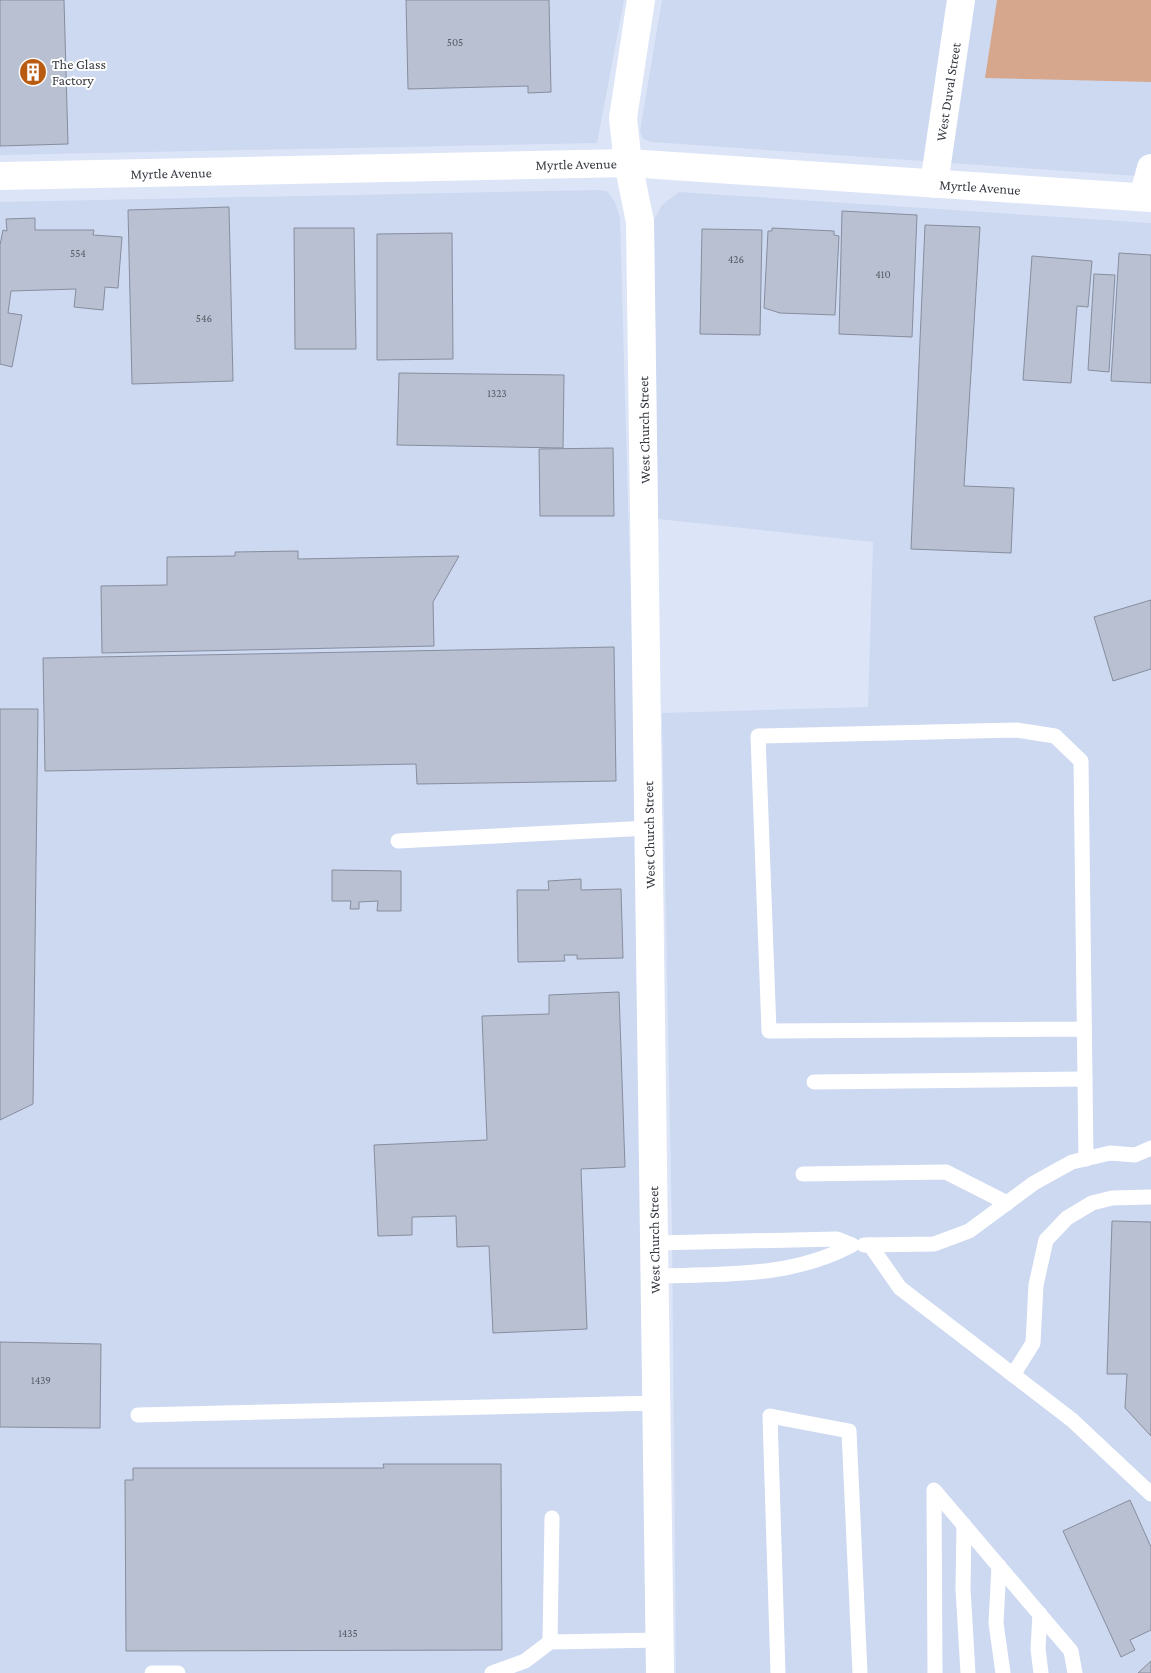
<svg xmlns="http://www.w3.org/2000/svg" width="1151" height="1673" viewBox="0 0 1151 1673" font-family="'Crimson Pro',serif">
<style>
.built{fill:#cdd9f1}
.green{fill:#d6a78c}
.building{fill:#b8c0d2;stroke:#868d9e}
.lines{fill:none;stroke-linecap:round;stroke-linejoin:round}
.service{stroke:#fff;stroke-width:15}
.minor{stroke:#fff;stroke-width:28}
.tertiary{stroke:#fff;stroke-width:28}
.secondary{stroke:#fff;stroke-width:28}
.labels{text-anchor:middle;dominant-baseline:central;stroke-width:4;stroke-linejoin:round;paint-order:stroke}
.number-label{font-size:11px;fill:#565b64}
.poi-label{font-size:14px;fill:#353940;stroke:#fff;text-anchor:start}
.street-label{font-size:14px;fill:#353940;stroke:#fff}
</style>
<rect width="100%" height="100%" fill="#dce4f7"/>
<g class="built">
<path d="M0,0H624L597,143L0,155Z"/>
<path d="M662,0H1151V177L652,142L643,139L640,131Z"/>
<path d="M599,190L607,191L615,202L620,218L632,644L644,1364L646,1673H0V202Z"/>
<path d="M679,192L1151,223V1673H676L672,1232L662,713L868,707L873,542L658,519L654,220L662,205Z"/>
</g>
<path class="green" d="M997,0H1151V82L985,78Z"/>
<g class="building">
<path d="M0,0H64L68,144L0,146Z"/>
<path d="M406,0H549L551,92L528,93V86L408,89Z"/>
<path d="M229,207L233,381L132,384L128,210Z"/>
<path d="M842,211L917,215L912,337L839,334Z"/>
<path d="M35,218V230H94L93,235L122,237L118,288L105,287L103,310L74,307L76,289L11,291L8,313L22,315L12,367L0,364V245L3,230L7,231L6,219Z"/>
<path d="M925,225L980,227L964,486L1014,488L1011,553L911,549Z"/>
<path d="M294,228H354L356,349H295Z"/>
<path d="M772,228L834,231V235L839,236L835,315L780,313L764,308L768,231H772Z"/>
<path d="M702,229L762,230L760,335L700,334Z"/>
<path d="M452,233L453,359L377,360V234Z"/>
<path d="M1119,253L1151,255V383L1111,381Z"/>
<path d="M1032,256L1092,261L1088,307L1077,306L1071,383L1023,380Z"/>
<path d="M1094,274L1115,275L1109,372L1088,370Z"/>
<path d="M399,373L564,375L563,448L397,445Z"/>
<path d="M613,448L614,516H540L539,449Z"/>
<path d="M298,551V559L459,556L433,602L434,646L102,653L101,586L167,585V557L235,556V552Z"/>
<path d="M1151,600V669L1113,681L1094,617Z"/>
<path d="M614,647L616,781L417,784L416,764L45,771L43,658Z"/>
<path d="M0,709H38L33,1104L0,1120Z"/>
<path d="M332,870L401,871V911H377L378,901L359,902V909H350L351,901H332Z"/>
<path d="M581,879V890L621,889L623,958L577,959V955H564L565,961L518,962L517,890H549L548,881Z"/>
<path d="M619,992L625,1167L581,1169L587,1329L493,1333L489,1246L457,1247L456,1216L412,1217V1235L378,1236L374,1145L487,1140L482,1016L549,1014V995Z"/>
<path d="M1112,1221L1151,1222V1436L1125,1408L1127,1374H1107Z"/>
<path d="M0,1342L101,1344L100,1428L0,1427Z"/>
<path d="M383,1464H501L502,1650L126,1651L125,1480H133V1468H384Z"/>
<path d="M1130,1500L1151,1547V1630L1130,1640L1135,1650L1121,1657L1063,1531Z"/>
<path d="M1151,1661V1673H1138Z"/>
</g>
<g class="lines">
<g class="service">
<path d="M398,841L649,828"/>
<path d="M1084,1029L769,1031L758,736L1016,730L1055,736L1081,761L1086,1159"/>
<path d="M814,1082L1085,1079"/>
<path d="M803,1174L946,1172L1007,1203"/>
<path d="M654,1243L837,1239L852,1245C791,1278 722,1274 654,1276"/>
<path d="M864,1245L934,1244L969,1231L1034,1183L1072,1162L1110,1153L1135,1155L1151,1148"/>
<path d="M870,1245L900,1288L1072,1420L1151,1494"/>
<path d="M1013,1375L1033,1343L1036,1285L1046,1240L1067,1218L1092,1203L1112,1198L1151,1197"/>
<path d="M138,1415L656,1403"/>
<path d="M964,1525L963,1589L968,1673"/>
<path d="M999,1566L996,1623L1003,1673"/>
<path d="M1040,1614L1038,1649L1041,1673"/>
<path d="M550,1642L552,1518"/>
<path d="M152,1673H178"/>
<path d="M492,1673L525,1661L550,1642L659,1640"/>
<path d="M778,1673L770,1416L849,1431L860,1673"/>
<path d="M935,1673L934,1490L1071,1651L1075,1673"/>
</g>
<g class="minor">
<path d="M934,184L961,0"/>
<path d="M1143,197L1151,168"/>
</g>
<path class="tertiary" d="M641,0L623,118L628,163L640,222L660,1673"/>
<path class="secondary" d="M0,176L628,163L1151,198"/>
</g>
<defs>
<g id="building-disc" transform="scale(1.4375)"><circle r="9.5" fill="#ba5b12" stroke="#fff"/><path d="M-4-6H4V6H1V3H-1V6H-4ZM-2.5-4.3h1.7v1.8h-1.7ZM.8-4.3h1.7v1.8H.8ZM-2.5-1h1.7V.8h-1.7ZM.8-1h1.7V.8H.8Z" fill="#fff"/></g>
</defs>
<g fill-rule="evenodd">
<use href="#building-disc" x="33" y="72"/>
</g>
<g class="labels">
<g class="number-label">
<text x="455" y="42">505</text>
<text x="78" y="253">554</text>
<text x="736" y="259">426</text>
<text x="883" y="274">410</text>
<text x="204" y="318">546</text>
<text x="497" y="393">1323</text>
<text x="41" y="1380">1439</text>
<text x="348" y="1633">1435</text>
</g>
<g class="poi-label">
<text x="52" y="64">The Glass<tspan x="52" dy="16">Factory</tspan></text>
</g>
<g class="street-label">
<text transform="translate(948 92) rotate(-81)">West Duval Street</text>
<text transform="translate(576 164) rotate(-1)">Myrtle Avenue</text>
<text transform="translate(171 173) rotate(-1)">Myrtle Avenue</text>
<text transform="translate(980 187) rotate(4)">Myrtle Avenue</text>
<text transform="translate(644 430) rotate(-91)">West Church Street</text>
<text transform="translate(649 835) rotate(-91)">West Church Street</text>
<text transform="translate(654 1240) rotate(-91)">West Church Street</text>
</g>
</g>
</svg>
